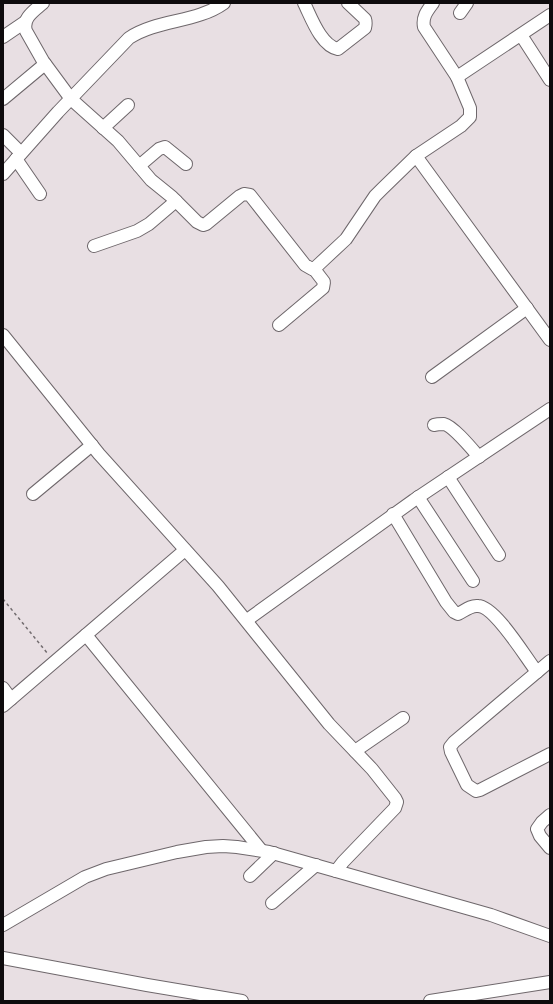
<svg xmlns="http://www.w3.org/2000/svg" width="553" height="1004" viewBox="0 0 553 1004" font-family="'Exo 2',sans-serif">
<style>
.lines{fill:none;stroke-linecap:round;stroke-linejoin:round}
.minor-casing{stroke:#6e676b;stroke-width:14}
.path{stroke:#726c6f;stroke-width:1.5;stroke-dasharray:3 3;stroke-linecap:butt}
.minor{stroke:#fff;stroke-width:12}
</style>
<rect width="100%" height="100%" fill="#e8dfe3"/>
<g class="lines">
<g class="minor-casing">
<g id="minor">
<path d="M43,3C34,11 22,18 26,31L43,61L71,99L118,141L151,180L172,197L197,222L203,225L206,224L240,196L244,194L250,195L305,265L312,269L316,267L346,239L375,196L382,189L416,156L461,126L470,117V108L457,77L424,27C422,17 427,11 433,3"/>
<path d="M304,3C311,17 321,46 338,49L365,28C366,24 366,22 365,19L348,3"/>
<path d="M460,13L467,3"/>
<path d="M521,35L550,80"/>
<path d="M3,37L25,22"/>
<path d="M457,77L550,15"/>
<path d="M3,99L45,64"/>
<path d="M103,128L128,105"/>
<path d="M3,135L21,153"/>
<path d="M416,156L550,340"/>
<path d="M16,159L40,194"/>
<path d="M139,166L159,149L165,147L186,164"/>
<path d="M3,174L58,112L129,38C158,19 196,23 224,3"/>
<path d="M94,246L137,231L149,224L176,201"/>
<path d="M279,325L323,288L324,282L314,269"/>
<path d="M3,335L99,454L218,586L329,724L372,769L395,798L397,802L395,808L343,862L336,871"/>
<path d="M432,377L527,308"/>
<path d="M434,425C437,424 441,424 444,424C453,426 472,449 479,457"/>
<path d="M448,477L499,555"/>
<path d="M33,494L92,445"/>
<path d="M418,497L473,581"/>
<path d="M393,514L446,602L454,612L458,614C464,611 471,605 478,606C495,606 526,658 537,672"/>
<path d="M247,620L414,500L550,409"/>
<path d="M86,635L261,850"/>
<path d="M550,661L454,742L450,747L451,752L467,785L476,791L480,790L550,754"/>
<path d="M3,688L11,699"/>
<path d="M3,706L185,550"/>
<path d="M355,751L403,718"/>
<path d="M550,815L542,822L537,829L540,836L550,848"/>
<path d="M250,876L274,853"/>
<path d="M272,903L316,865"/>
<path d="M3,925L85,877L106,869L177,852L206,847L223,846L237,847L269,852L491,915L550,936"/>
<path d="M3,958L147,985L242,1001"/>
<path d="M430,1001L550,982"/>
</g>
</g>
<path class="path" d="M3,599L48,654"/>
<use href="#minor" class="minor"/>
</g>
<rect width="553" height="1004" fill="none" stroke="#0e0b0d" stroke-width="8"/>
</svg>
